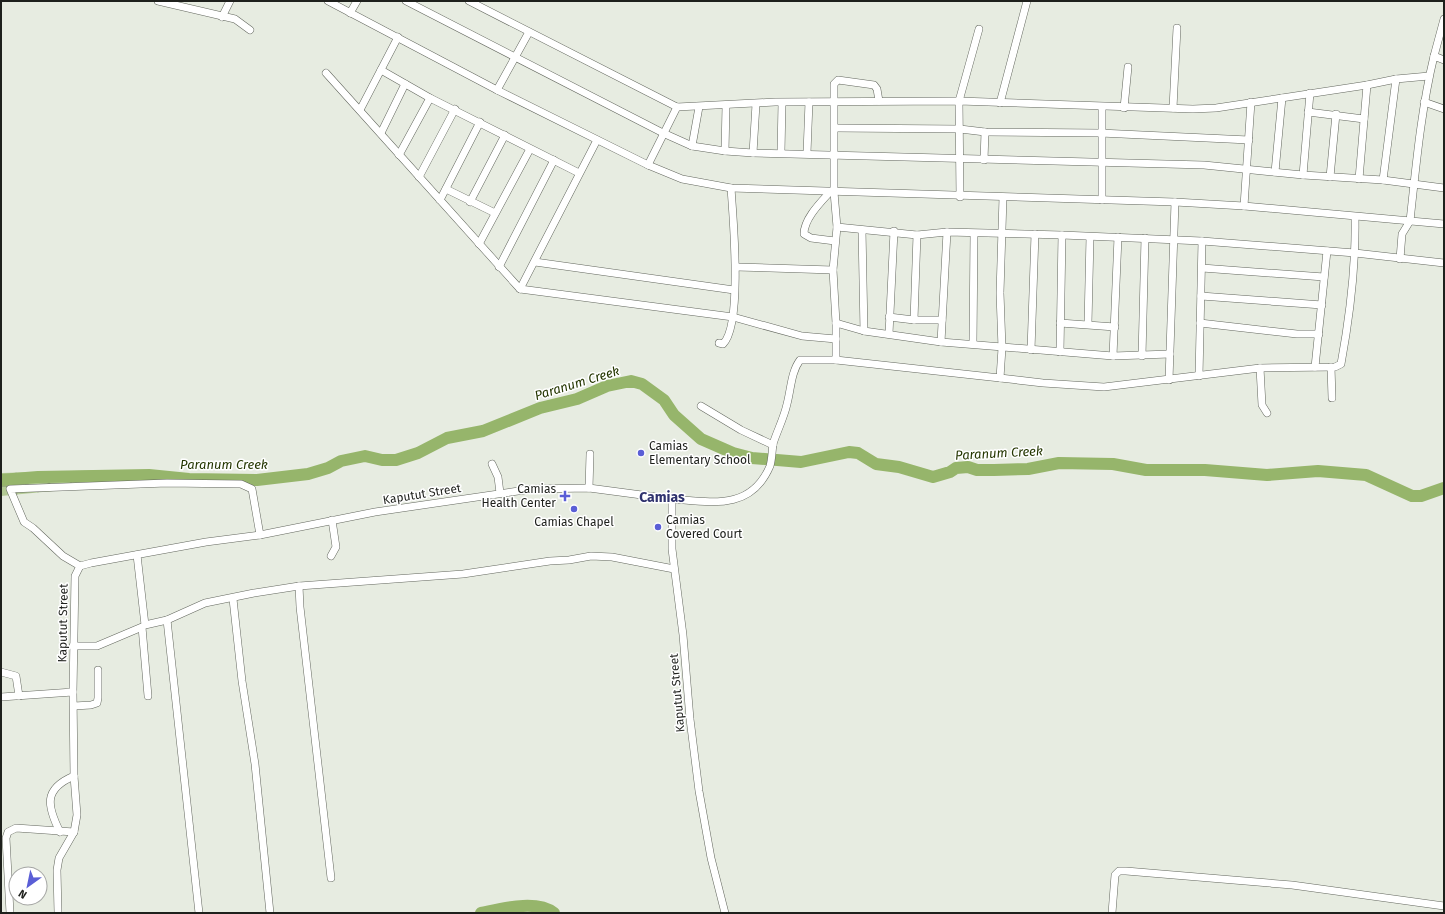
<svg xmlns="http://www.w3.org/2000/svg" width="1445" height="914" viewBox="0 0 1445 914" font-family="'Fira Sans',sans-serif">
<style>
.forest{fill:url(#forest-firs)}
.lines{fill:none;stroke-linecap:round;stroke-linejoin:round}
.river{stroke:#96b56b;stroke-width:12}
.minor-casing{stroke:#63675e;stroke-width:8}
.minor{stroke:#fff;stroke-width:7}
.poi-dot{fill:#5a5ed6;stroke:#fff;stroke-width:1.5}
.labels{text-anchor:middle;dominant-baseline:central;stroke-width:3;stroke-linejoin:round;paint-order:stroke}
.poi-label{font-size:12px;fill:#1e201c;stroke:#fff;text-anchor:start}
.street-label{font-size:12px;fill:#1e201c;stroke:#fff}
.water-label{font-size:13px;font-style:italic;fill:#243600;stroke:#fff}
.quarter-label{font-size:14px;font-weight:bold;fill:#2f326d;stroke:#fff}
</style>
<defs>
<pattern id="forest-firs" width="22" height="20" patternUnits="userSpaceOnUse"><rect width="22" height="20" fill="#b3ca95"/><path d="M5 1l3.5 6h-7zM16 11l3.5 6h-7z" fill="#9aad80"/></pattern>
</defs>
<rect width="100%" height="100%" fill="#e7ece1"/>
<path class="forest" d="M107,470L116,485L1,496V473Z"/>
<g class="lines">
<g class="river">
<path d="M1,480L38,477L149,475L189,479L257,480L308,474L328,468L341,461L365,456L382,460H396L418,453L447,438L483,431L540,408L577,399L607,386L631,381L642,384L664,400L674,415L701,439L733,453L752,458L801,462L849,452L858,453L876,464L899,467L933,477L950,472L956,468L968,467L977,470H994L1028,469L1059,463L1113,464L1146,470H1205L1267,475L1318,471L1366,475L1412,496H1421L1444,488"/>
<path d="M481,913C501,909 536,899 554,913"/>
</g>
<g class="minor-casing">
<g id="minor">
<path d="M158,1L235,19L250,30"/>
<path d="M328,1L497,90L648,165L682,179L731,188L1175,202L1244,206L1444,224"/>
<path d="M406,1L663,133L692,146L725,151L753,153L1204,165L1303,175L1383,180L1444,188"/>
<path d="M469,1L677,107L775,102L959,101L1193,109L1216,108L1367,85L1396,79L1429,76"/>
<path d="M350,13L357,1"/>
<path d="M222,17L230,1"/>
<path d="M1434,56L1444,19"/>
<path d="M381,70L430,98L579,173"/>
<path d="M326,73L520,289L733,317L802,336L836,339"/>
<path d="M497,90L529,32"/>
<path d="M1424,102L1444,109"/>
<path d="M1000,103L1027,1"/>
<path d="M1124,108L1128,67"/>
<path d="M1173,108L1177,28"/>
<path d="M360,110L398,37"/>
<path d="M1308,112L1364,119"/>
<path d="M835,128L960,129L985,132L1100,133L1249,140"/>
<path d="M381,133L405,84"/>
<path d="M692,146L699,107"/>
<path d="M725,151L726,106"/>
<path d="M781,152L782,103"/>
<path d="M753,153L756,104"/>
<path d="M807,153L809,102"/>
<path d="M399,155L430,98"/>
<path d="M984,160L985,132"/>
<path d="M648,165L677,107"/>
<path d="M1275,172L1282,98"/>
<path d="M1303,175L1310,93"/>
<path d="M419,177L455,109"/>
<path d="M1330,177L1336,114"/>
<path d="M1359,179L1367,85"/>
<path d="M1383,180L1396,79"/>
<path d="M446,189L495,213"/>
<path d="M830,192C820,203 804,219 804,234L811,238L835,241"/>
<path d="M960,197L959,101L979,29"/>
<path d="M440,200L480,122"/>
<path d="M1102,200V107"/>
<path d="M470,202L505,135"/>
<path d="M1244,206L1251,102"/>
<path d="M837,227L917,235L947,232L1062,235L1202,241L1355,253L1444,263"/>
<path d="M862,230L864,331"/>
<path d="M479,244L530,149"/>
<path d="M1400,259L1402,234L1410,221C1416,166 1421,110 1434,56L1444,60"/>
<path d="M535,262L734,290"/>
<path d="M499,267L554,160"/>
<path d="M736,267L833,270"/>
<path d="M1202,268L1324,277"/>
<path d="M520,289L597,140"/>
<path d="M1201,296L1322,305"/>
<path d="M889,317L914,320H942"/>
<path d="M914,320L917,235"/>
<path d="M836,323L864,331L941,342L1113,356L1170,354"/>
<path d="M1060,323L1115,327"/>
<path d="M1200,323L1297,334H1319"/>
<path d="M1088,324L1090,237"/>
<path d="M889,334L894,231"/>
<path d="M941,342L947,232"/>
<path d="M719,343L723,344C743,325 733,217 731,188"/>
<path d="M973,344L974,234"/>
<path d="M1031,350L1035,234"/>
<path d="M1060,352L1062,235"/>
<path d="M1113,356L1118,237"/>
<path d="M1142,356L1145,238"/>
<path d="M836,360V323L833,270L837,227L834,192V84L838,80L874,85L877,89L879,101"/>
<path d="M1315,367L1327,251"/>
<path d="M1331,367L1332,398"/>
<path d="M1260,368L1262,405L1267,413"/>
<path d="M1199,376L1202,241"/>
<path d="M1000,378L1043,383L1104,387L1260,368L1335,367L1341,364C1350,315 1356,266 1355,217"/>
<path d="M1169,380L1175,202"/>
<path d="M701,406L741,430L773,445"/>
<path d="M492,464L498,477L500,493"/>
<path d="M589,488L590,454"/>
<path d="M672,499C711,502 751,511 770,466C772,459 772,451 773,444C777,431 784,418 787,404C791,389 791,372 800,360H836L1000,378L1002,348L1000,293L1003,197"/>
<path d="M137,555L145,625L167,620L199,913"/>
<path d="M331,556L336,547L332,520"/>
<path d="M80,566L63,556L33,528L24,522L10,489L167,483L241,484L252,489L260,535"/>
<path d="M299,586L300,607L331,878"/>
<path d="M233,599L242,681L255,764L270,913"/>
<path d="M167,620L205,603L254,593L299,586L463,574L550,561L569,560L591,556L612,557L674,569"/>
<path d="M73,646H97L142,627L148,696"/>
<path d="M1,672L16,676L19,696"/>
<path d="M1,697L73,692L75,576L80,566L91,563L206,542L260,535L375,512L532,489L589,488L672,499V549L683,635L690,719L699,791L711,858L725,913"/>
<path d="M74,706L91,705L97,703L98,698V670"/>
<path d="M60,832C47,806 43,789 74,776"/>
<path d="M10,913L6,838L8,832L16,828L74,832"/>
<path d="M58,913L57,870L59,858L74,832L77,815L74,776L73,692"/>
<path d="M1112,913L1115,875L1119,871H1126L1292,885L1444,906"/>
</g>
</g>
<use href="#minor" class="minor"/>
</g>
<g class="poi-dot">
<circle cx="641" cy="453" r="4"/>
<path d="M563 490h4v4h4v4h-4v4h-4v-4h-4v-4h4z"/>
<circle cx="574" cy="509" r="4"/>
<circle cx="658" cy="527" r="4"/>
</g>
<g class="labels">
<g class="poi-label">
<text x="649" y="446">Camias<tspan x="649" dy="14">Elementary School</tspan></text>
<text x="556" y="489" text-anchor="end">Camias<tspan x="556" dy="14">Health Center</tspan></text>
<text x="666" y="520">Camias<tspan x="666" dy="14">Covered Court</tspan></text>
<text x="574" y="522" text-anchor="middle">Camias Chapel</text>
</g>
<g class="street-label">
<text transform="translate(422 494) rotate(-9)">Kaputut Street</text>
<text transform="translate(63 623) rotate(-89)">Kaputut Street</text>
<text transform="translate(677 693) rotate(-95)">Kaputut Street</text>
</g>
<g class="water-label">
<text transform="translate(577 383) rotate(-17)">Paranum Creek</text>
<text transform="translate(999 453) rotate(-3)">Paranum Creek</text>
<text x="224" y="464">Paranum Creek</text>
</g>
<g class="quarter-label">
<text x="662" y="497">Camias</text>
</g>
</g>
<rect width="1445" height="914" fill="none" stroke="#1e201c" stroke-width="4"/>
<g transform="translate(28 886) rotate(213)"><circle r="19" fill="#ffffff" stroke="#a5a6a4"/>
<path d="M0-3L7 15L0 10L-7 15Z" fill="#5a5ed6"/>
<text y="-6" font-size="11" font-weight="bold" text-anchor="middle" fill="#1e201c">N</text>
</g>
</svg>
